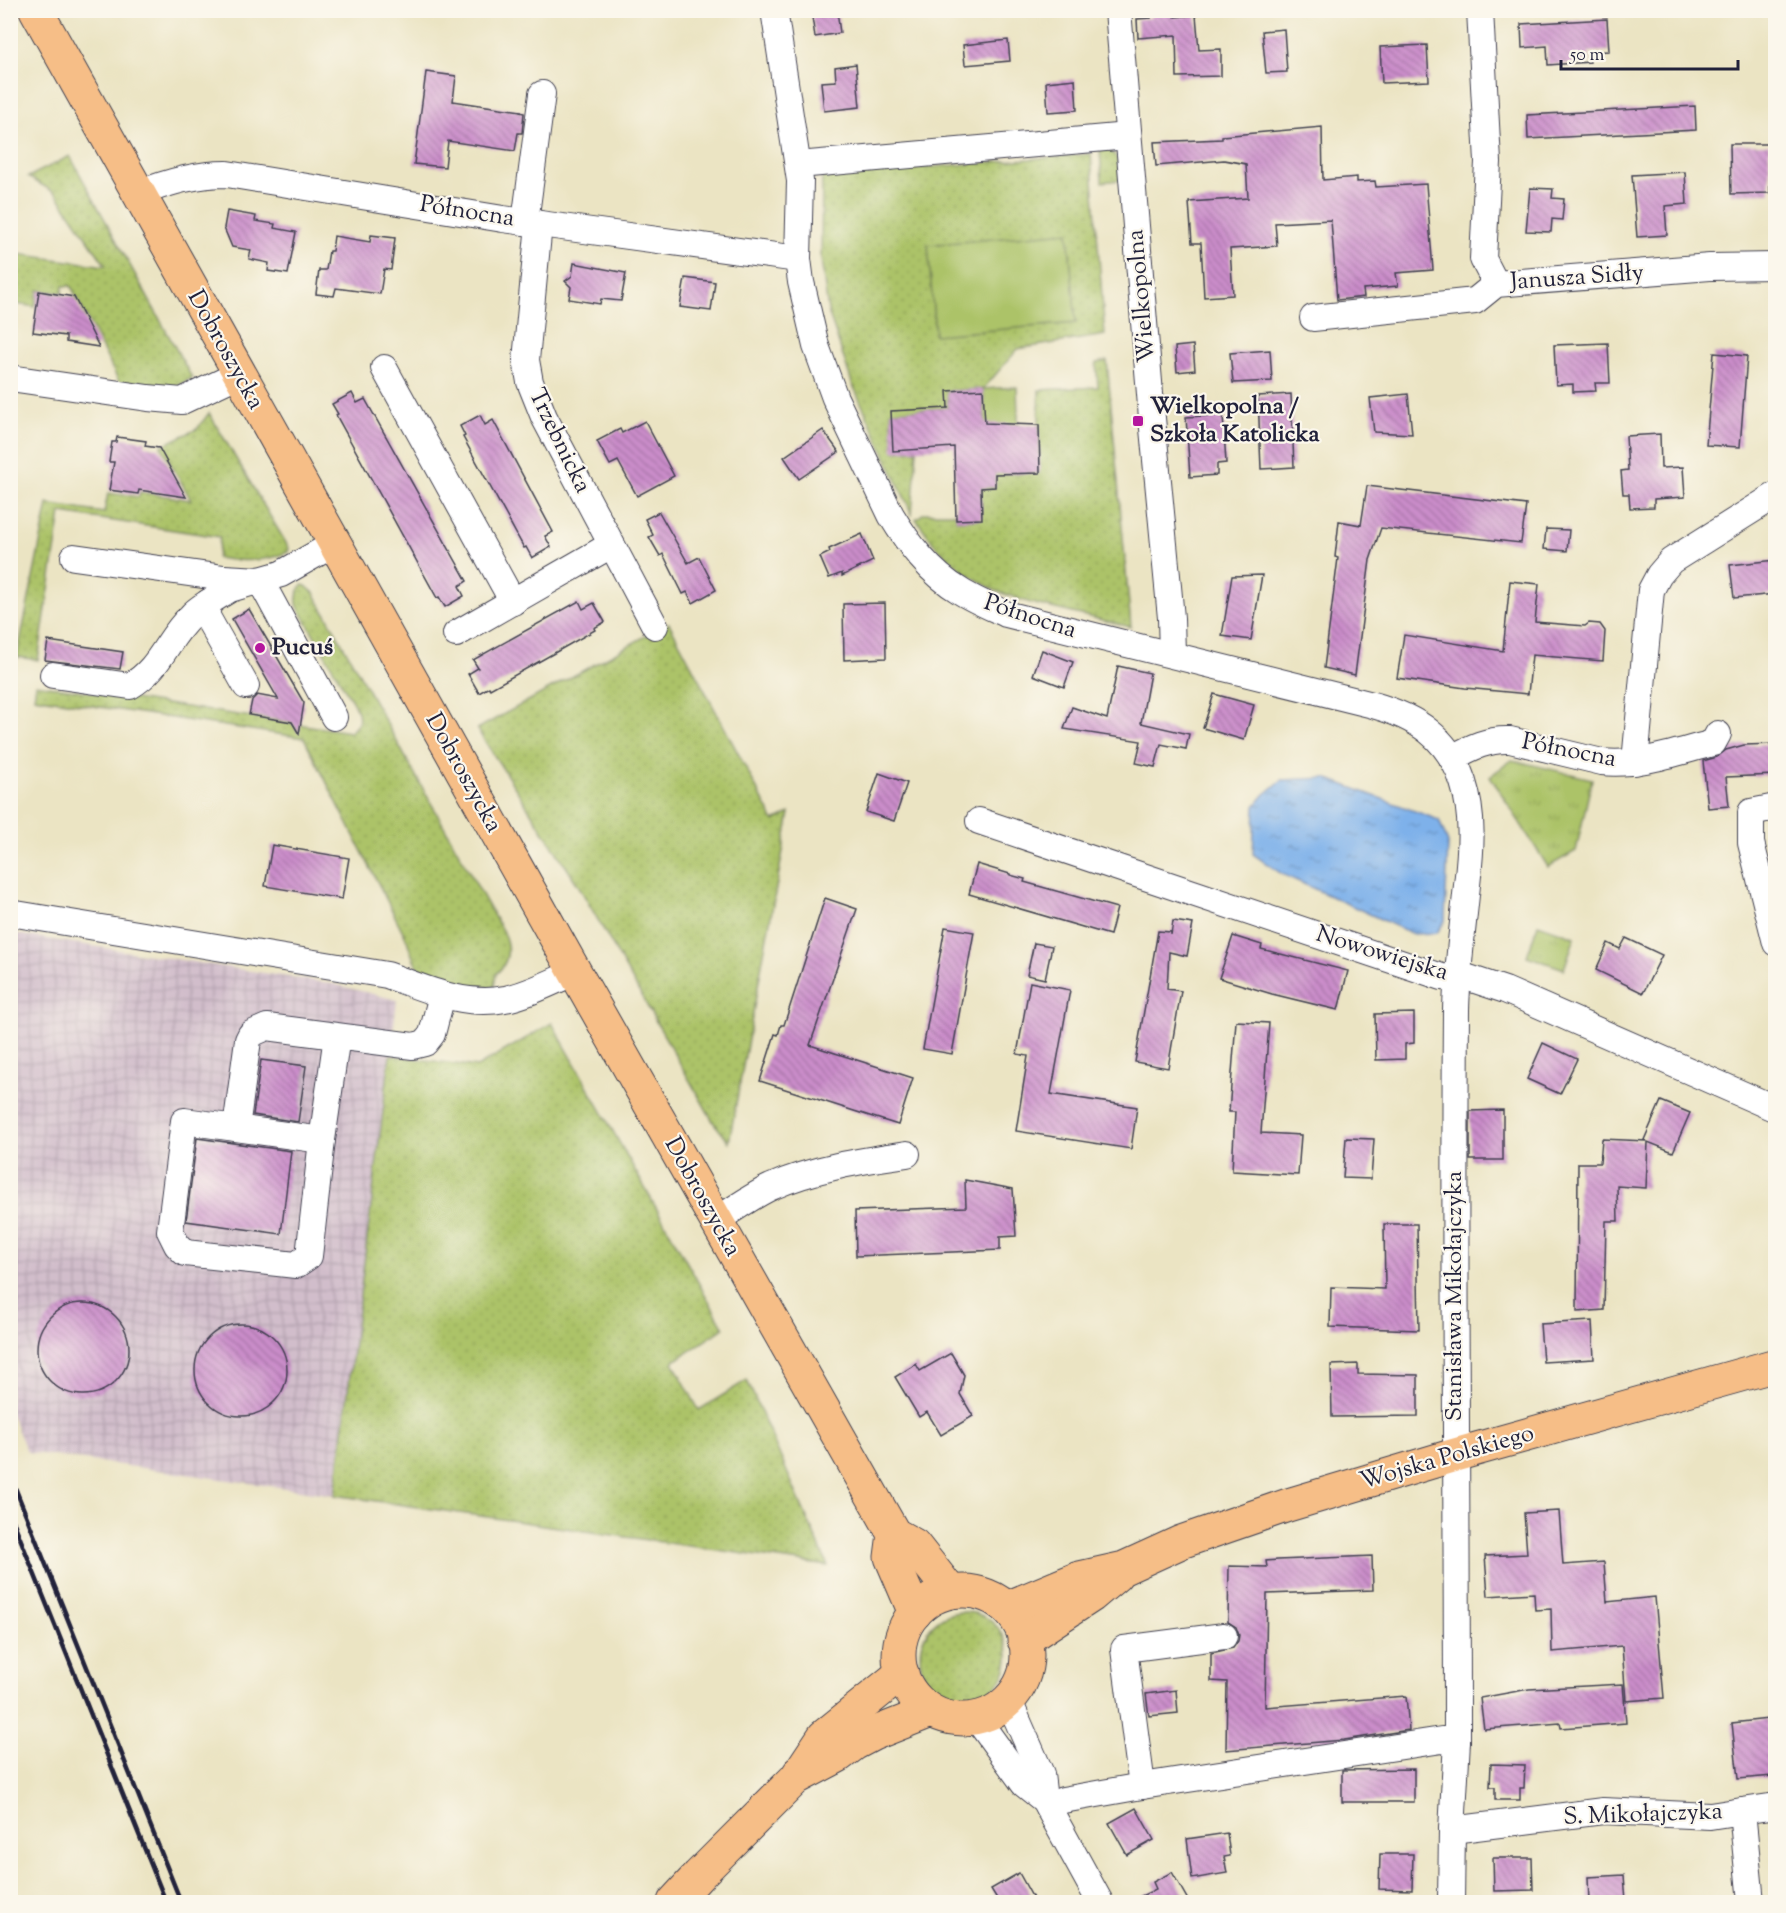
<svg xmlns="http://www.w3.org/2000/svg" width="1786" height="1913" viewBox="0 0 1786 1913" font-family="'Sorts Mill Goudy',serif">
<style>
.industrial{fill:url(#industrial-grid)}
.grass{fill:url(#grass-dots);stroke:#677252;stroke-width:1.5}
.park{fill:url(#park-tufts);stroke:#677252;stroke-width:1.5}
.pitch{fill:#acc368;stroke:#677252;stroke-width:1.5}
.water{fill:url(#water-ripples);stroke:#506a92;stroke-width:1.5}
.building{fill:url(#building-back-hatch)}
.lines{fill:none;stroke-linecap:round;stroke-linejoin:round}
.minor-casing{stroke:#403f4f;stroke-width:28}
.major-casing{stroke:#403f4f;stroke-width:35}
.minor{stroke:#fff;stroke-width:26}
.major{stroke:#f6be87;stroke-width:33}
.rail{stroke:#22223b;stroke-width:4.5}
.poi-dot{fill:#b5179e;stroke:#fbf7ec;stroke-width:2}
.labels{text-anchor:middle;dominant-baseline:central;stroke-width:4.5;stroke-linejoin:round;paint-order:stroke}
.street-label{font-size:24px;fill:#22223b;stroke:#fbf7ec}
.poi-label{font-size:24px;font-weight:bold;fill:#22223b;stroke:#fbf7ec;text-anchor:start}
</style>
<defs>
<pattern id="industrial-grid" width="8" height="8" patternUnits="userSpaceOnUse" patternTransform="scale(1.5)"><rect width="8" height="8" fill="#d1bdcb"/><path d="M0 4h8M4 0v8" fill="none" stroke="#b3a2af"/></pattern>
<pattern id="grass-dots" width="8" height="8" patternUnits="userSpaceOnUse" patternTransform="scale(1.5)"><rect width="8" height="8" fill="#acc368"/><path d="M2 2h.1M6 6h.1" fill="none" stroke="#94a75b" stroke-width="1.8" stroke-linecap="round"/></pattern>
<pattern id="park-tufts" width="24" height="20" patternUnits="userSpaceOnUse" patternTransform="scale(1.5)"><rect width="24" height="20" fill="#acc368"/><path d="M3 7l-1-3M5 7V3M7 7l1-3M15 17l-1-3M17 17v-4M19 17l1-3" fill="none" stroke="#94a75b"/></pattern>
<pattern id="water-ripples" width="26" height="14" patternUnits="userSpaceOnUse" patternTransform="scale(1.5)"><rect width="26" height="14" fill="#7eb1ea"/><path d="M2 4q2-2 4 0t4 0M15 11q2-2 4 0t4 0" fill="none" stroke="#6790bf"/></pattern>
<pattern id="building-back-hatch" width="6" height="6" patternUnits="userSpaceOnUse" patternTransform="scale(1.5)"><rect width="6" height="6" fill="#cb8dca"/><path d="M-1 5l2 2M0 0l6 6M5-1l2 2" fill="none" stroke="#a473a5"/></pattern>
</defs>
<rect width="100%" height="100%" fill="#fbf7ec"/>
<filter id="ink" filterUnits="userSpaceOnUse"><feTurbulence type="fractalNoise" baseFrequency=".0167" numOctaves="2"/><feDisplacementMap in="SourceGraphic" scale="12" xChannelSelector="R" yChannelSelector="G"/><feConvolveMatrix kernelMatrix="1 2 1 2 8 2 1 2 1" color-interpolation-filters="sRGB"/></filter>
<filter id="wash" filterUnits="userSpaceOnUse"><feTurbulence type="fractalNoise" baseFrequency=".008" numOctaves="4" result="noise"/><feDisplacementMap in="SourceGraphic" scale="24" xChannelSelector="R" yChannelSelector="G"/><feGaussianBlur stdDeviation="1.35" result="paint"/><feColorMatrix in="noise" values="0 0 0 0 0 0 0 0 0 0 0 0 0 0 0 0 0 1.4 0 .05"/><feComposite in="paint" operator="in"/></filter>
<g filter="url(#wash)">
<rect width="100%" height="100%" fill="#ebe4c3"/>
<path class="industrial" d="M10,933L333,984L397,1000L335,1495L27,1452L10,1412Z"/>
<g class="grass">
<path d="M1100,149C1119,149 1119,165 1120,180L1102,182Z"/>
<path d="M1091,154L1105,335L1018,349L983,389L947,391L948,408L891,411L894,451L917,450L912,514L852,383L828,311L821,259L822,176Z"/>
<path d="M70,156L192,378L175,387L119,382L71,286H63L62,293L38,290L35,307L11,303L10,253L106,266L56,193L28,177Z"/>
<path d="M1107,361L1131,627L1031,603L996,591L964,572L934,544L916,519L924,513H956V520L981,519V488L995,487V473H1039V390L1098,387L1096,363Z"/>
<path d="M209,413L289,548L288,552C266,562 240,562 217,558L220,537L61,513L38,660L17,657L48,504L104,513L108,493L139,497L140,492L191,500L161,446L197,429Z"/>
<path d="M302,585L306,586L314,593L504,934C510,950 509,962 496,974L494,987C471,988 432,987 418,966C412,959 410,949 407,940L304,738L34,697L36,684L350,732C358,725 360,722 358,712L298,607C295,599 297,592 302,585Z"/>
<path d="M669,623L774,821L790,813L729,1142L714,1123L578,885L477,729Z"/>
<path d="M552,1023L724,1328L673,1362L699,1410L747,1380L828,1566L335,1495L390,1055L477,1067Z"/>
<circle cx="964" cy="1656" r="44"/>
</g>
<g class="park">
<path d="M1512,760L1592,779L1576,851L1548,867L1490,776Z"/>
<path d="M1538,924L1575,937L1564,969L1527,956Z"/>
</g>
<g class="pitch">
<path d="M1068,232L1076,323L935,335L928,245Z"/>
<path d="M1017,387L1020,474L995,473L987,446L983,389Z"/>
</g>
<path class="water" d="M1326,778L1439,820L1448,843L1445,921L1437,933L1413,934L1282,874L1253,854L1255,806L1264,795L1282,780Z"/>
<g id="blocks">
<g class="building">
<path d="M811,10H837L840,33L815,37Z"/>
<path d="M1150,10H1174L1175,17L1196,15L1199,50L1221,49V76L1177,77L1176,35L1138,38L1137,19L1151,18Z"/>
<path d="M1607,19L1609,51L1589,52L1590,62L1548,65L1547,46L1522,48L1521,24Z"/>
<path d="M1284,29L1287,72L1266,73L1262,31Z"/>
<path d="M1008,40L1010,61L965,65L963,45Z"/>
<path d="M1427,45L1429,81L1382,83L1380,47Z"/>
<path d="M856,64L860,107L824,111L821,82L836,81L835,67Z"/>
<path d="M426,72L456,76L453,101L521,111L520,112L524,113L522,133H518L515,151L448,141L445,167L414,164Z"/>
<path d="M1075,79L1077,110L1048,112L1046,82Z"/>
<path d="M1695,106L1696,130L1528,139L1527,115Z"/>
<path d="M1322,127L1323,180L1357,177V182L1375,181L1376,187L1426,184L1433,270L1396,273L1398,286L1363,289L1364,297L1337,300L1331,220L1275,223L1277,246L1230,249L1233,295L1204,297L1201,243H1192L1189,202L1248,198L1246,164L1224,160L1156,166L1154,142L1222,139V136Z"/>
<path d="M1730,144H1769L1770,193L1731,194Z"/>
<path d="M1685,172L1687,204L1665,206L1667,235L1637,237L1632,175Z"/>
<path d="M1530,188L1553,189L1552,198L1564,199L1562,220L1552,219L1551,232L1526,231Z"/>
<path d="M227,211L256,216L255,221L275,224L274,228L296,232L288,274L268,271L269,263L249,259L251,250L232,247L224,228Z"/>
<path d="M371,235L395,238L391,270L384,269L380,294L336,288L334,296L316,294L319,270H326L329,251H332L334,236L370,242Z"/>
<path d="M574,263L626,273L621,301L601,299L600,304L569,299L571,287L565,281L572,276Z"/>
<path d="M685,278L715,282L711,311L680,307Z"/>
<path d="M39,291L74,297L99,347L66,342V336L33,332Z"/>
<path d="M1608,343L1610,383H1595L1596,391L1573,392V384L1556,385L1554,345Z"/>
<path d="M1193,345L1195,370L1177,372L1175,347Z"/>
<path d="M1270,350L1272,381L1233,383L1230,353Z"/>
<path d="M1714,353L1747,356L1740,447L1706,445Z"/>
<path d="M983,389L985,423L1039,425L1040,473L995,474V487L981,488L982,519L956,520L954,447L893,451L891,411L948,408L947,391Z"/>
<path d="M352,393L357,403L365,399L467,581L459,586L464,596L445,607L439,597L437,598L336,415L338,414L332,404Z"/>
<path d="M1291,394L1294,467L1261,469L1258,396Z"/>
<path d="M1408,394L1412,434L1374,432L1370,398Z"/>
<path d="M480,415L485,425L493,420L553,532L545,536L551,547L532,558L526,547L524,548L463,437L465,436L460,426Z"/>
<path d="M1223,415L1226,463L1217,464V475L1190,477L1186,417Z"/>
<path d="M645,421L674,476L637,496L618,461L610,465L597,441L620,429L622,433Z"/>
<path d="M823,430L839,452L799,479L784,457Z"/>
<path d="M1660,434L1661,468L1683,467L1685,497L1654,499V507L1630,508L1629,494H1623L1621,471L1628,470L1626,436Z"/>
<path d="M117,437L146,441L145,446L159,448L186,497L139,490L138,494L109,490L114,462H109L112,442H116Z"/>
<path d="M1367,486L1526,505L1521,543L1381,528L1370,560L1355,675L1324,668L1338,558L1335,557L1339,521L1361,525Z"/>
<path d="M659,512L688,563L699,557L716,590L693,603L687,592L683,594L663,554L660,556L649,537L653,535L645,519Z"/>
<path d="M1546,529L1569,530L1567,551L1544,549Z"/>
<path d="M862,534L873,561L842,576V573L829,578L820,557L830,552L829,549Z"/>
<path d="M1776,560V594L1734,598L1730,565Z"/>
<path d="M1262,575L1251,640L1222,636L1232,576Z"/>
<path d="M1510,581L1539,584L1535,622L1585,626L1589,623L1600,624L1605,631L1603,661L1532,655L1528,694L1465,688L1397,678L1404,635L1503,651Z"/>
<path d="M579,601L583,609L594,603L605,622L594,628L595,630L556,652L490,689L489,687L479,693L468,674L478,668L473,660Z"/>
<path d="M885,603L886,658L844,660L843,604Z"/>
<path d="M249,609L304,703L299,734L292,722L249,715L252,700L257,695L278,699L232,619Z"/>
<path d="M48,641L123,652L120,669L45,660Z"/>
<path d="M1042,650L1073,662L1064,687L1033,675Z"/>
<path d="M1118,666L1150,673L1141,723L1189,734L1186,749L1161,744L1155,767L1136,763L1141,741L1064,729L1072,707L1107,719Z"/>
<path d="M1214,694L1254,705L1244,740L1203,728Z"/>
<path d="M1776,744V775L1726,777L1729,806L1708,808L1703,761L1717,757L1726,750L1744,745Z"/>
<path d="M879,773L907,783L894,821L866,812Z"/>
<path d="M272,845L349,858L342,899L265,886Z"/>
<path d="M977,864L1010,874V875L1025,879L1024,882L1117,908L1110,935L969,894Z"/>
<path d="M825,898L857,909L810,1045L913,1078L898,1125L760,1081L775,1034L778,1035L781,1025H784Z"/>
<path d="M1173,921L1193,924L1187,956L1169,952L1167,989L1181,991L1168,1068L1135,1062L1158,931L1171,932V935Z"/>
<path d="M945,927L974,932L952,1054L923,1049Z"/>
<path d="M1233,936L1262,945L1261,949L1348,971L1338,1010L1272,994L1219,978Z"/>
<path d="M1626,938L1662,955L1643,993L1596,970L1608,943L1620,949Z"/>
<path d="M1034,943L1052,946L1045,979L1027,975Z"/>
<path d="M1030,982L1070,990L1051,1094L1137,1107L1131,1149L1016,1131L1028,1056L1017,1054Z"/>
<path d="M1414,1013V1043L1405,1044V1059L1376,1060L1375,1014Z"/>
<path d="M1236,1021L1269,1023L1261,1133L1301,1135L1298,1175L1232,1171L1235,1112H1229Z"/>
<path d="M1543,1043L1577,1059L1560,1094L1527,1079Z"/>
<path d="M261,1060L306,1066L298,1122L253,1115Z"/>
<path d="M1661,1101L1690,1113L1673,1152L1648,1142L1646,1188L1617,1186L1618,1221H1606L1604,1310L1577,1312L1578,1163H1600L1602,1139L1647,1141L1644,1140Z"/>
<path d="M1503,1110V1160H1470V1111Z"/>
<path d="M197,1138L291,1151L281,1234L186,1221Z"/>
<path d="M1346,1138L1374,1139L1371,1179L1343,1178Z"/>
<path d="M965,1180L1013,1189L1016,1236L1000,1237V1250L856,1256L855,1211L966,1207Z"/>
<path d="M1384,1224H1417L1419,1330L1330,1327L1331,1287L1385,1289Z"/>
<circle cx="83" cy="1349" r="46"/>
<path d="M1592,1321L1594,1359L1543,1362L1540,1324Z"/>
<circle cx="241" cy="1370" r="46"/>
<path d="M951,1353L964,1375L960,1394L973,1416L941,1435L927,1412L919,1417L895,1377L916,1364L920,1371Z"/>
<path d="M1358,1364V1374L1418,1375V1416L1332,1417L1331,1365Z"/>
<path d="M1559,1511L1563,1565L1604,1562L1607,1602L1655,1597L1664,1698L1626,1701L1622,1646L1552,1652L1551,1609L1535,1610L1534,1593L1488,1596L1485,1556L1527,1554L1524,1513Z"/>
<path d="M1372,1556L1373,1590L1267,1594L1265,1707L1406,1696L1409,1730L1344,1740L1226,1750L1227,1682L1211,1681V1653L1233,1648L1238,1641L1239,1635L1236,1627L1228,1622L1229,1566L1267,1567L1266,1561L1278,1560Z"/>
<path d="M1623,1684L1626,1723L1561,1728L1560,1723L1484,1729L1480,1698L1529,1689Z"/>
<path d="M1176,1690L1178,1713L1149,1716L1146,1694Z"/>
<path d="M1768,1719L1773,1776L1738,1779L1732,1723Z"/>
<path d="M1491,1764L1525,1765L1524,1788H1520V1800H1495V1787H1490Z"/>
<path d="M1414,1769V1802H1342V1770Z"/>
<path d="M1136,1808L1154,1840L1127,1855L1109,1823Z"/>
<path d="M1227,1833L1230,1856L1224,1857L1227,1873L1192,1879L1187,1839Z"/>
<path d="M1380,1854H1413L1412,1890L1379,1889Z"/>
<path d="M1493,1858H1532L1533,1890L1494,1891Z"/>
<path d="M1172,1872L1189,1902H1129L1156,1889L1153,1882Z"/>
<path d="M1019,1873L1035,1902H999L991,1889Z"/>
<path d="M1624,1875L1626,1902H1589L1588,1877Z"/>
</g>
</g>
</g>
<g filter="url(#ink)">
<use href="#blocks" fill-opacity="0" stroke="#403f4f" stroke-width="1.5"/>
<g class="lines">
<g class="minor-casing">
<g id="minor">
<path d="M774,10L800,181L798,259L801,282L816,346L835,398L891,515C909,545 930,573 960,591C974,600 991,607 1006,614L1373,705C1416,717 1448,737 1463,782C1474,816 1471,850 1467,885C1463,926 1457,968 1456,1010C1454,1253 1457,1497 1457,1741L1452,1830L1451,1902"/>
<path d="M1118,10L1152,418L1171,618L1172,654"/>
<path d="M1480,10L1488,162L1483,259L1496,284"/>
<path d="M798,165L1128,136"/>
<path d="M138,194C167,182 196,174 227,174L503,219L798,259"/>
<path d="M525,222L542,94"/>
<path d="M539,224L526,360L530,382L544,417L655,626"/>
<path d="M1313,318L1475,301L1496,284L1710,267L1776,266"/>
<path d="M384,368L513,602"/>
<path d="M10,378L148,398L182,401L239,374"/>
<path d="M74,557L224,578L260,580L281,574L334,544"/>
<path d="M456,634L611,545"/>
<path d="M53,675L130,686C162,667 166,639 191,616C196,610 203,606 209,602"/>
<path d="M246,686L206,615L209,602L230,589L260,580L334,717"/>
<path d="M1452,758C1472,747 1488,739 1510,740L1602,762C1640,766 1677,752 1713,743L1718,734"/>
<path d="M1635,762L1651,590L1659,575L1671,561L1776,495"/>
<path d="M1776,807L1751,812V843L1776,943"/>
<path d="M979,821L1442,977L1469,978L1505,990L1776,1109"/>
<path d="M10,913L387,975C426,989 464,1007 505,999C525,996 556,980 575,972"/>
<path d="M337,1036L322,1140L309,1256L296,1265L185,1253L177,1245L170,1231L184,1121L236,1128L248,1040L251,1034L267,1027L413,1046L425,1043L432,1034L442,995"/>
<path d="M236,1128L322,1140"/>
<path d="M715,1221C733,1210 752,1196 771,1187C814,1168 860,1161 907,1154"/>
<path d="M1009,1701L1041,1774L1044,1800"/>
<path d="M977,1719L1024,1784L1044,1800L1100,1902"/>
<path d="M1142,1786L1124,1649L1224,1636"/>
<path d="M1048,1807L1063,1800L1142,1786L1442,1740L1457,1741"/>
<path d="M1742,1811L1776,1806"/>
<path d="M1452,1830L1603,1811L1710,1816L1742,1811L1751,1902"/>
</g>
</g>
<g class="major-casing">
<g id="major">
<path d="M36,10L575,972L894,1534L914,1545L951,1592"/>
<path d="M894,1534L891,1557L915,1613"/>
<circle cx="963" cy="1655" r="64"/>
<path d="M1007,1608L1079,1578L1124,1568L1181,1542L1288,1505L1455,1455L1776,1365"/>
<path d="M1024,1640L1091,1596L1116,1575"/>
<path d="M800,1776L838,1756L854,1744L873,1734L931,1711"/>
<path d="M674,1902L699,1875L796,1778L824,1736L902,1673"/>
</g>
</g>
<use href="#minor" class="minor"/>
<use href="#major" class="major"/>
<g class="rail">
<path d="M10,1475L181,1902"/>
<path d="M10,1513L166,1902"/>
</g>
</g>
</g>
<g class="poi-dot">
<rect x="1132" y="415" width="12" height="12" rx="3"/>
<circle cx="260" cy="648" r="6"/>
</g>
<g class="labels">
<g class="street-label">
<text transform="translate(467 212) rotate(9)">Północna</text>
<text transform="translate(1577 278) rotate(-4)">Janusza Sidły</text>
<text transform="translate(1142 296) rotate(-95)">Wielkopolna</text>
<text transform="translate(225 350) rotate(61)">Dobroszycka</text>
<text transform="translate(559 441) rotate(64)">Trzebnicka</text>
<text transform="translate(1030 617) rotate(18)">Północna</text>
<text transform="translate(1569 751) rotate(11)">Północna</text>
<text transform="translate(463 773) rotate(61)">Dobroszycka</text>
<text transform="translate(1382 954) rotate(17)">Nowowiejska</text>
<text transform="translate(702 1197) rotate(61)">Dobroszycka</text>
<text transform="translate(1455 1296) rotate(-90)">Stanisława Mikołajczyka</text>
<text transform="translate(1447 1458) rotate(-16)">Wojska Polskiego</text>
<text transform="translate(1643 1815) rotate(-2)">S. Mikołajczyka</text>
</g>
<g class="poi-label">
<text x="1150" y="407">Wielkopolna /<tspan x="1150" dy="28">Szkoła Katolicka</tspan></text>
<text x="272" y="648">Pucuś</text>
</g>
</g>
<rect width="1786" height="1913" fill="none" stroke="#fbf7ec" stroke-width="36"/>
<path d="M1561 60v9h177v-9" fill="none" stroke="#22223b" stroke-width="3"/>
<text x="1570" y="60" font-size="18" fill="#22223b" stroke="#fbf7ec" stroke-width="4.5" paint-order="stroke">50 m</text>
</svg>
